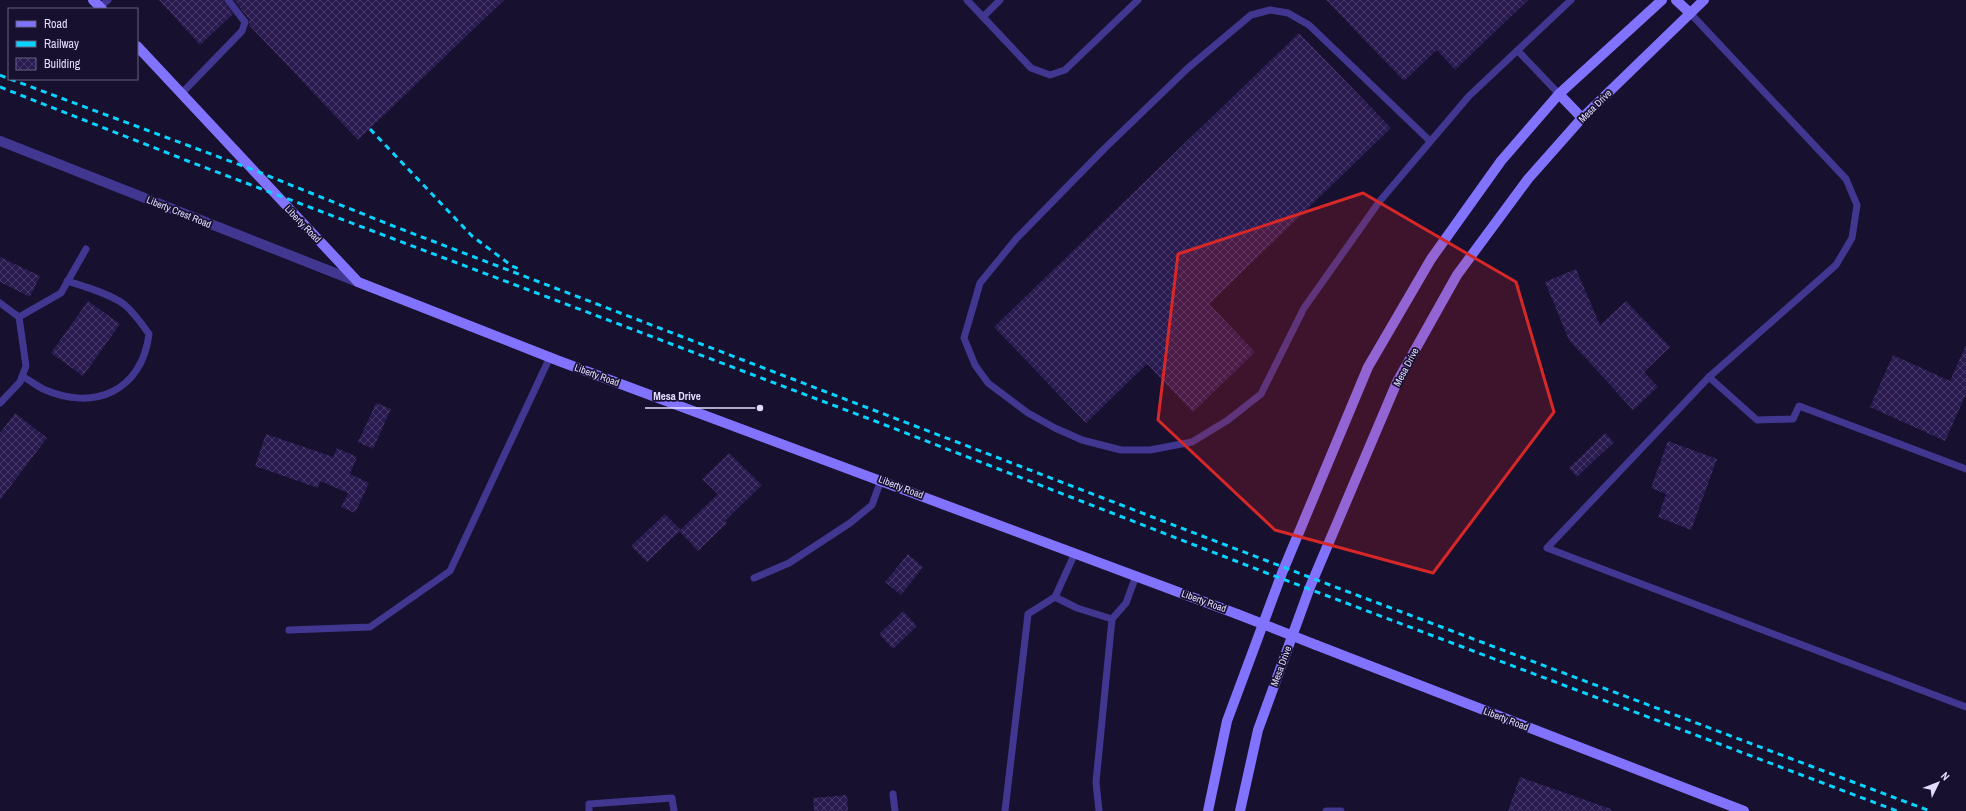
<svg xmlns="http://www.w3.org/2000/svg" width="1966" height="811" viewBox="0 0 1966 811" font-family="'Archivo Narrow',sans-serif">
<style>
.building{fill:url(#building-cross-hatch)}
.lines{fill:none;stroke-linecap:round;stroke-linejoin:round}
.lane{stroke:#413790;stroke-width:7}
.street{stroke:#413790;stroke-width:10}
.secondary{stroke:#8273ff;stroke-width:10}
.rail{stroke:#08d4ff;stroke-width:3;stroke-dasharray:6 5;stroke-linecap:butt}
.secondary-bridge{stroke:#8273ff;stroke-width:10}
.marked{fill:#d62828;fill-opacity:0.2;stroke:#d62828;stroke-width:3;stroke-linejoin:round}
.labels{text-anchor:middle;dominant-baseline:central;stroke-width:3.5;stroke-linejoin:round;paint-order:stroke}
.street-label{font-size:10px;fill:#e3dcff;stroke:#17102e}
.leader{fill:none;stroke:#e3dcff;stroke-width:1.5}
.callout-dot{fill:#e3dcff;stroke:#17102e;stroke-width:1.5}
.callout-label{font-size:11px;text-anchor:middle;font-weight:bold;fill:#e3dcff;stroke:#17102e;stroke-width:3.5;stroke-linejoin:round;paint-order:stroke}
</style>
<defs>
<pattern id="building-cross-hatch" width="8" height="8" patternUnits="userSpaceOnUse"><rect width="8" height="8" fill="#291a50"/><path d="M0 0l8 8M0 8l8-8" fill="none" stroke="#483b6a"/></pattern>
</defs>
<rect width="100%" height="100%" fill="#17102e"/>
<g class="building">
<path d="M159,0H223L233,14L200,45Z"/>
<path d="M234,0H504L358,140L249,25V19Z"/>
<path d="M1326,0H1528L1455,70L1437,50L1404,81Z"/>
<path d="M1299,33L1391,128L1209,304L1255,352L1193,412L1147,364L1086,423L994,327Z"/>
<path d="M0,257L40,276L30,297L0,282Z"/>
<path d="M1576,269L1600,325L1626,301L1670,347L1644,372L1658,387L1633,410L1569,340L1545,282Z"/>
<path d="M88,301L120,324L83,376L51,353Z"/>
<path d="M1966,345V394L1945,441L1870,407L1893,355L1950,381Z"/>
<path d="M376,403L391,409L373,449L358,442Z"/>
<path d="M15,413L47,438L0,500V433Z"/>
<path d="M1605,433L1614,442L1577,477L1569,468Z"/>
<path d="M266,434L333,457L337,448L357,457L350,474L369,483L355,513L341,507L348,493L320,481L318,488L255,466Z"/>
<path d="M1668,441L1717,459L1691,530L1658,517L1666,494L1651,488Z"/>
<path d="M729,453L762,485L725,521L727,523L698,551L679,531L718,494L702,479Z"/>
<path d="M665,514L681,530L647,562L631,546Z"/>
<path d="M908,554L923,567L901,595L885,582Z"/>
<path d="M903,611L917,626L893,649L879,634Z"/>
<path d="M1520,777L1611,809V811H1508Z"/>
<path d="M847,795L848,811H814L813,798Z"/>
</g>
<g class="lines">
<g class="lane">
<path d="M967,0L983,17L1000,0"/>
<path d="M100,7L108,0"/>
<path d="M1690,13L1846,179L1857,205L1852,238L1836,265L1709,377L1547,548L1966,707"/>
<path d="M983,17L1031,68L1050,75L1065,70L1138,0"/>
<path d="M1518,51L1559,94"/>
<path d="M181,94L242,31L245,22L228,0"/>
<path d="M1430,141L1309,25L1288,13L1270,10L1251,15L1188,68L1104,149L1016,239L980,283L964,338L975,365L988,383L1028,413L1055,428L1082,440L1121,450H1150L1192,442L1228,420L1261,394L1304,308L1379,202L1469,96L1571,0"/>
<path d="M0,303L19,317L26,366L20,382L0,403"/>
<path d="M19,317L61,293L86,249"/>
<path d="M22,376C29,380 36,385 43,389C94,412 142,391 149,334C142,324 134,313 125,305C111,294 83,286 67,281"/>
<path d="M1709,377L1757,420L1793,419L1799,406L1966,469"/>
<path d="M754,578L789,563L850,523L872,505L881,480"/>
<path d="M1055,597L1077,608L1112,619L1126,603L1136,576"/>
<path d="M289,630L370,627L450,571L550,357"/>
<path d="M893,794L895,811"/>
<path d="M589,811V804L672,798L674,811"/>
<path d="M1005,811L1028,614L1055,597L1075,553"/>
<path d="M1099,811L1096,782L1112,619"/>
<path d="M1326,811H1341"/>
</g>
<path class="street" d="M0,141L358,282"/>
<g class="secondary">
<path d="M93,0L102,9"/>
<path d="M1676,0L1690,13"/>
<path d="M137,46L358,282L559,361L1237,614"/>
<path d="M1559,94L1582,118"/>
<path d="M1316,645L1744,811"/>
<path d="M1208,811L1227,721L1282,573L1368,367L1431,259L1501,161L1559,94L1662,0"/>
<path d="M1240,811L1258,730L1310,587L1397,382L1457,275L1528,179L1582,118L1704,0"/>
</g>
<g class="rail">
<path d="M0,75L9,79"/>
<path d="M10,79L251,169L388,224L1330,585L1930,811"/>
<path d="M0,87L193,163L867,418L1264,572L1897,811"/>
<path d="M370,129L472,236L512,266L519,269"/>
</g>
<path class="secondary-bridge" d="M1237,614L1316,645"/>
</g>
<path class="marked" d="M1363,193L1516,282L1554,412L1433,573L1275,530L1158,420L1178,254Z"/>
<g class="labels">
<g class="street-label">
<text transform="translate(1595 106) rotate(-45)">Mesa Drive</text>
<text transform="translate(179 212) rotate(22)">Liberty Crest Road</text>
<text transform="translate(303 224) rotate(46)">Liberty Road</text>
<text transform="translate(1406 367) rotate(-62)">Mesa Drive</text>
<text transform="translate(597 375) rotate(20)">Liberty Road</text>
<text transform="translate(901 487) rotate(21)">Liberty Road</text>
<text transform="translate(1204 601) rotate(20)">Liberty Road</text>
<text transform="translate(1281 666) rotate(-70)">Mesa Drive</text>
<text transform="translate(1506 719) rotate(21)">Liberty Road</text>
</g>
</g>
<path class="leader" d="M760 408L709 408H645"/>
<circle class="callout-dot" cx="760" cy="408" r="4"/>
<g class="callout-label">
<text x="677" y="400">Mesa Drive</text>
</g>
<rect x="8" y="8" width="130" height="72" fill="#17102e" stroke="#696282"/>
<rect x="16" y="21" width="20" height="6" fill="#8273ff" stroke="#696282"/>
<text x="44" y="28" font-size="12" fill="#e3dcff">Road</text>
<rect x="16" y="41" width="20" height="6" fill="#08d4ff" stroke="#696282"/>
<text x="44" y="48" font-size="12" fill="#e3dcff">Railway</text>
<rect x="16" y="58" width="20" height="12" fill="url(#building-cross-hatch)" stroke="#696282"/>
<text x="44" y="68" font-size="12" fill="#e3dcff">Building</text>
<g transform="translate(1938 783) rotate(47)" stroke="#17102e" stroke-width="3" paint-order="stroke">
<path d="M0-3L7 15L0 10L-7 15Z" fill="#e3dcff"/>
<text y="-6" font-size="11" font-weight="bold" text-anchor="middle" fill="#e3dcff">N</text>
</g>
</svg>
